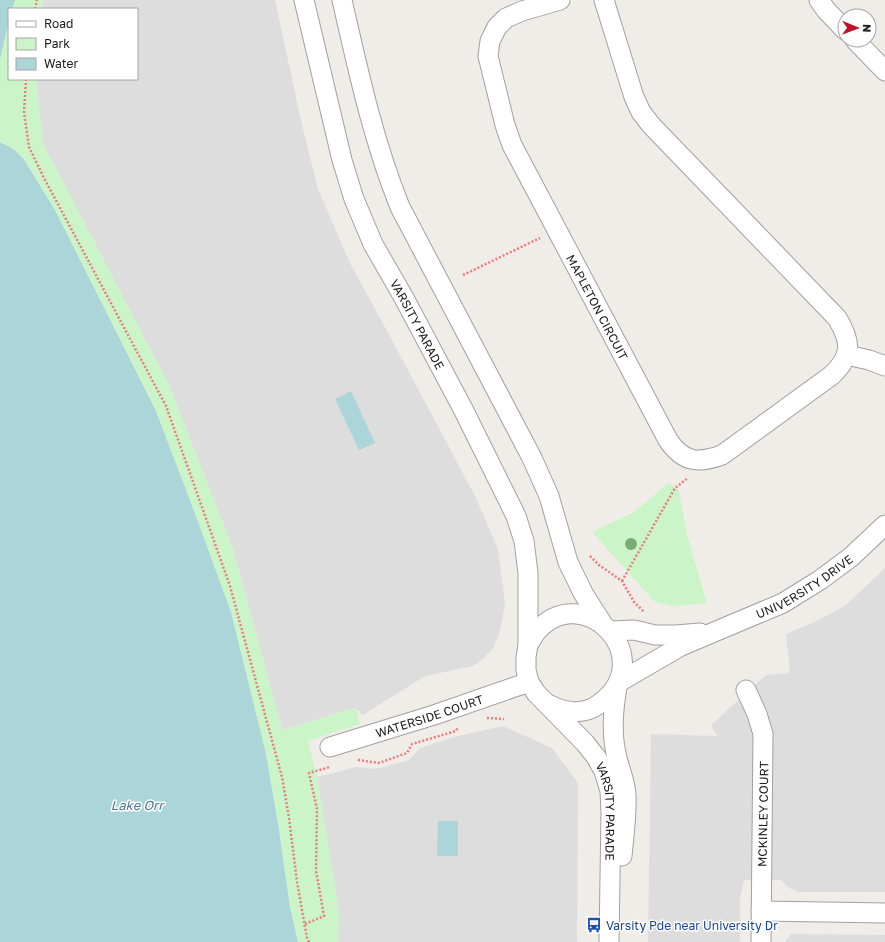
<svg xmlns="http://www.w3.org/2000/svg" width="885" height="942" viewBox="0 0 885 942" font-family="'Golos Text',sans-serif">
<style>
.residential{fill:#dedddd}
.park{fill:#cbf5c9}
.water{fill:#acd5da}
.lines{fill:none;stroke-linecap:round;stroke-linejoin:round}
.minor-casing{stroke:#a1a1a1;stroke-width:21}
.path{stroke:#ef7a7e;stroke-width:2.5;stroke-dasharray:2 2;stroke-linecap:butt}
.minor{stroke:#fff;stroke-width:19}
.tree{fill:#7bac74}
.labels{text-anchor:middle;dominant-baseline:central;stroke-width:3;stroke-linejoin:round;paint-order:stroke}
.street-label{font-size:12px;fill:#202020;stroke:#fff}
.transit-label{font-size:12px;fill:#164399;stroke:#fff;text-anchor:start}
.water-label{font-size:13px;font-style:italic;fill:#4a7892;stroke:#fff}
</style>
<rect width="100%" height="100%" fill="#f0ece7"/>
<g class="residential">
<path d="M43,0H275L302,125L318,189L350,263L393,342L476,498L498,549L505,605L500,631L493,648L484,658L473,666L425,676L363,715L355,708L282,730L233,549L169,385L42,143L36,79H137V9H42Z"/>
<path d="M885,568V892H799L789,888L781,880H744L740,899V942H648L651,734L717,736L711,725L766,675L790,673L786,634L819,620L846,605Z"/>
<path d="M503,726L552,748L578,783L577,942H338L339,913L317,777L356,767L376,769L409,760L420,748L454,737Z"/>
<path d="M791,934L885,935V942H785Z"/>
</g>
<g class="park">
<path d="M0,0H43L42,9H9V79H36L43,143L169,385L233,549L282,730L356,708L360,724L308,741L317,777L339,913L338,942H298L290,907L279,830L266,754L231,612L197,519L156,411L55,210L23,158L13,149L0,142Z"/>
<path d="M669,483L679,491L687,535L707,603L690,605L671,606L654,601L592,532L634,512Z"/>
</g>
<g class="water">
<path d="M0,0H15L12,9H9V21L0,59Z"/>
<path d="M0,142L13,149L23,158L55,210L156,411L197,519L231,612L266,754L279,830L290,907L298,942H0Z"/>
<path d="M351,391L375,443L359,450L335,399Z"/>
<path d="M438,821H458V856H437Z"/>
</g>
<g class="lines">
<g class="minor-casing">
<g id="minor">
<path id="s1" d="M304,0L342,160L354,199L373,244L404,298L463,409L516,516L524,541L528,573V645L526,657V670L529,682L536,693L585,743L596,757L604,771L610,791L611,813L609,942"/>
<path d="M342,0C358,70 373,140 400,207L532,458L549,496L568,562L583,593L602,623"/>
<path id="s2" d="M560,0L522,11L506,18L497,27L490,41L488,56L505,125L512,145L668,440C683,462 697,464 722,455L832,375C853,355 851,341 837,318L651,125L641,112L634,97L604,0"/>
<path d="M819,0L826,10L845,30"/>
<path d="M855,40L885,71"/>
<path d="M847,355L869,360L885,366"/>
<path d="M611,631L634,630L655,635H676L700,633"/>
<path d="M528,645C531,641 533,636 536,632C583,577 662,659 599,704C585,715 565,713 550,705"/>
<path id="s3" d="M619,682L681,646L783,603L820,580L851,557L885,525"/>
<path d="M617,687C613,711 611,734 617,758C620,770 625,781 626,794C627,814 624,835 622,856"/>
<path d="M746,690L757,714L763,734L761,942"/>
<path id="s4" d="M330,747L434,715L529,682"/>
<path d="M761,911L885,913"/>
</g>
</g>
<g class="path">
<path d="M35,9L37,0"/>
<path d="M26,79L24,112L29,147L44,178L166,406L230,586L282,777L289,818L297,882L307,938L309,942"/>
<path d="M463,275L540,238"/>
<path d="M590,556L599,565L622,581L634,602L644,612"/>
<path d="M622,581L675,488L688,478"/>
<path d="M487,718L504,719"/>
<path d="M358,760L379,763L407,753L412,744L456,731L458,727"/>
<path d="M305,924L324,916L316,871L317,809L309,773L330,767"/>
</g>
<use href="#minor" class="minor"/>
</g>
<circle class="tree" cx="631" cy="544" r="6"/>
<defs>
<g id="bus-bare" transform="scale(1.2)"><path d="M-5-6H5V4H4V6H2V4H-2V6H-4V4H-5ZM-3.5-4V0h7V-4ZM-3.5 1.2v1.5H-2V1.2ZM2 1.2v1.5H3.5V1.2Z" fill="#1a4fb4" stroke="#fff" stroke-width="2.5" paint-order="stroke"/></g>
</defs>
<g fill-rule="evenodd">
<use href="#bus-bare" x="594" y="925"/>
</g>
<g class="labels">
<g class="street-label">
<text stroke="none"><textPath href="#s2" startOffset="376">MAPLETON CIRCUIT</textPath></text>
<text stroke="none"><textPath href="#s1" startOffset="346">VARSITY PARADE</textPath></text>
<text stroke="none"><textPath href="#s3" startOffset="209">UNIVERSITY DRIVE</textPath></text>
<text stroke="none"><textPath href="#s4" startOffset="104">WATERSIDE COURT</textPath></text>
<text stroke="none"><textPath href="#s1" startOffset="887">VARSITY PARADE</textPath></text>
<text transform="translate(763 814) rotate(-89)">MCKINLEY COURT</text>
</g>
<g class="transit-label">
<text x="606" y="925">Varsity Pde near University Dr</text>
</g>
<g class="water-label">
<text x="137" y="805">Lake Orr</text>
</g>
</g>
<rect x="8" y="8" width="130" height="72" fill="#ffffff" stroke="#a6a6a6"/>
<rect x="16" y="21" width="20" height="6" fill="#ffffff" stroke="#a6a6a6"/>
<text x="44" y="28" font-size="12" fill="#202020">Road</text>
<rect x="16" y="38" width="20" height="12" fill="#cbf5c9" stroke="#a6a6a6"/>
<text x="44" y="48" font-size="12" fill="#202020">Park</text>
<rect x="16" y="58" width="20" height="12" fill="#acd5da" stroke="#a6a6a6"/>
<text x="44" y="68" font-size="12" fill="#202020">Water</text>
<g transform="translate(857 28) rotate(91)"><circle r="19" fill="#ffffff" stroke="#a6a6a6"/>
<path d="M0-3L7 15L0 10L-7 15Z" fill="#bf1129"/>
<text y="-6" font-size="11" font-weight="bold" text-anchor="middle" fill="#202020">N</text>
</g>
</svg>
